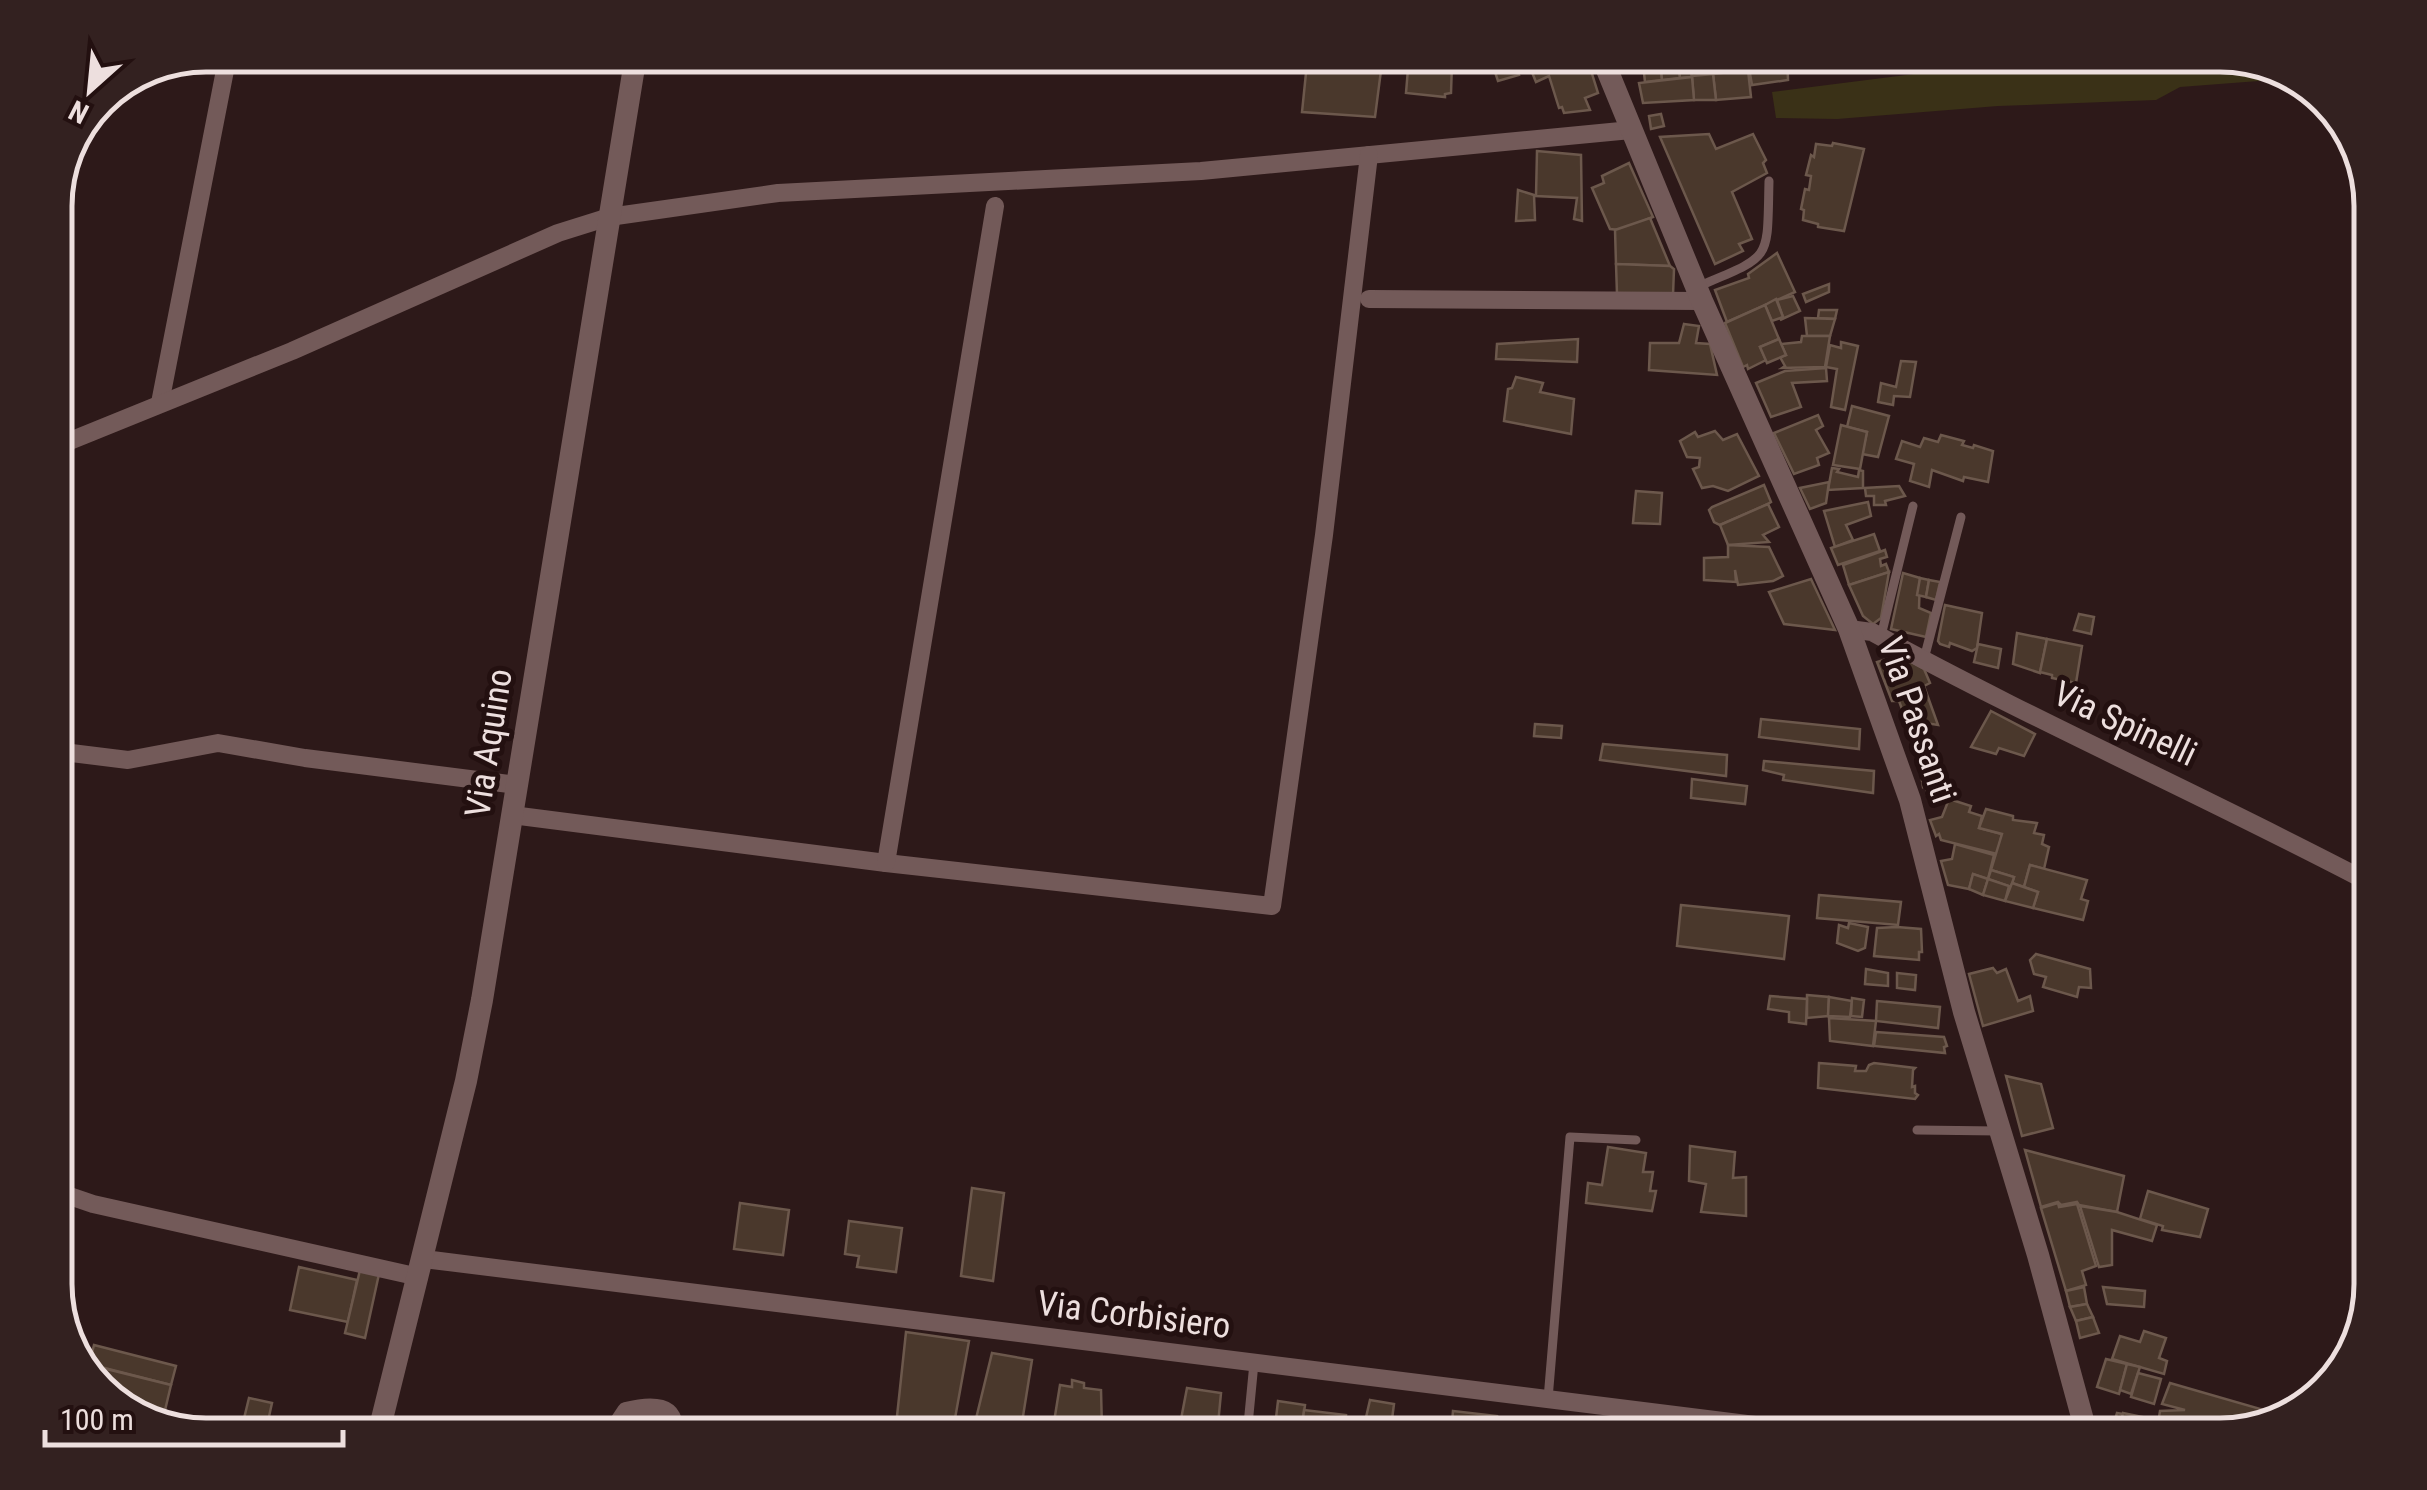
<svg xmlns="http://www.w3.org/2000/svg" width="2427" height="1490" viewBox="0 0 2427 1490" font-family="'Roboto Condensed',sans-serif">
<style>
.green{fill:#3a3117}
.building{fill:#4a382c;stroke:#6c584c;stroke-width:2.5}
.lines{fill:none;stroke-linecap:round;stroke-linejoin:round}
.service{stroke:#735a59;stroke-width:9}
.minor{stroke:#735a59;stroke-width:18}
.tertiary{stroke:#735a59;stroke-width:22}
.labels{text-anchor:middle;dominant-baseline:central;stroke-width:10;stroke-linejoin:round;paint-order:stroke}
.street-label{font-size:35px;fill:#eddfde;stroke:#231010}
.rim{fill:none;stroke:#eddfde;stroke-width:5}
</style>
<rect width="100%" height="100%" fill="#2d1919"/>
<path class="green" d="M2134,55H2220L2299,78L2180,87L2156,100L1998,106L1837,119L1776,118L1772,92L1938,71Z"/>
<g class="building">
<path d="M1311,55H1383L1375,117L1302,112L1307,63H1310Z"/>
<path d="M1493,55H1557L1517,68L1519,75L1498,81L1492,63L1495,61Z"/>
<path d="M1557,55H1589L1592,58L1588,61L1598,93L1585,98L1590,110L1564,113L1562,107L1559,108L1549,76L1536,82L1529,65Z"/>
<path d="M1631,55H1642L1643,64L1633,65Z"/>
<path d="M1642,55H1660L1662,80L1645,82Z"/>
<path d="M1660,55H1678L1680,78L1662,80Z"/>
<path d="M1678,55H1689L1692,77L1680,78Z"/>
<path d="M1706,55H1742L1747,69L1711,74Z"/>
<path d="M1787,55L1788,80L1752,85L1747,57Z"/>
<path d="M1409,57L1452,63L1451,93L1445,94V97L1406,93Z"/>
<path d="M1707,58L1711,74L1692,76L1689,60Z"/>
<path d="M1748,70L1751,97L1716,100L1713,74Z"/>
<path d="M1713,74L1716,100H1694L1692,76Z"/>
<path d="M1692,77L1694,100L1643,103L1639,83Z"/>
<path d="M1661,114L1664,126L1651,129L1649,116Z"/>
<path d="M1709,134L1716,149L1753,134L1766,160L1763,163L1767,173L1732,192L1752,239L1739,244L1743,251L1715,264L1660,137Z"/>
<path d="M1833,143L1864,149L1844,231L1818,227V224L1803,220L1804,210L1801,209L1805,189L1809,190L1811,176L1806,175L1811,155L1814,157L1816,144L1832,146Z"/>
<path d="M1537,151L1581,155L1582,221L1574,219L1577,198L1536,196Z"/>
<path d="M1629,163L1653,217L1620,230L1610,229L1592,188L1604,183L1602,176Z"/>
<path d="M1518,190L1534,195L1535,220L1516,221Z"/>
<path d="M1650,218L1670,266L1616,264L1615,230Z"/>
<path d="M1777,253L1795,292L1727,322L1715,290L1749,278L1748,274Z"/>
<path d="M1616,264L1670,266L1674,269L1673,295L1617,294Z"/>
<path d="M1829,284V292L1806,302L1803,294Z"/>
<path d="M1793,296L1800,311L1780,320L1783,317L1777,300Z"/>
<path d="M1776,299L1783,317L1772,321L1765,305Z"/>
<path d="M1765,305L1779,339L1760,347L1766,360L1748,369L1747,365L1743,367L1725,323Z"/>
<path d="M1819,310H1837L1835,319L1818,318Z"/>
<path d="M1805,318L1835,319L1830,336H1807Z"/>
<path d="M1684,324L1699,326L1696,343L1710,344L1717,375L1649,370L1650,343H1679Z"/>
<path d="M1802,336H1830L1825,367L1782,368L1785,366L1780,357L1786,355L1781,344L1801,342Z"/>
<path d="M1578,339L1577,362L1496,359L1497,344Z"/>
<path d="M1779,339L1786,355L1767,363L1760,347Z"/>
<path d="M1841,342L1858,346L1845,410L1831,407L1837,369L1826,367L1830,345L1841,348Z"/>
<path d="M1901,361L1916,362L1910,397L1894,396L1893,405L1878,402L1881,383L1896,387Z"/>
<path d="M1826,368L1827,381L1792,383L1801,407L1771,417L1756,383L1785,371Z"/>
<path d="M1516,377L1543,383L1540,392L1574,399L1571,434L1504,421L1508,389L1512,388Z"/>
<path d="M1852,406L1889,416L1878,457L1862,454L1867,432L1847,427Z"/>
<path d="M1818,415L1823,426L1816,430L1829,453L1817,458L1819,465L1794,474L1774,433Z"/>
<path d="M1841,425L1867,432L1860,469L1833,465Z"/>
<path d="M1715,431L1723,440L1737,434L1759,476L1728,491L1713,486L1702,488L1693,469L1699,467L1700,458L1687,457L1680,441L1695,432L1698,437Z"/>
<path d="M1941,435L1964,441L1962,445L1973,448L1974,445L1993,451L1988,482L1964,477L1963,481L1932,470L1929,487L1910,481L1914,464L1896,459L1902,441L1920,447L1924,438L1938,442Z"/>
<path d="M1832,468L1839,469L1837,472L1858,477L1859,470L1863,471V488L1828,490Z"/>
<path d="M1829,482L1826,503L1810,509L1800,488Z"/>
<path d="M1764,485L1771,502L1768,504L1720,525L1714,522L1709,510L1712,507Z"/>
<path d="M1899,486L1905,496L1885,501L1886,505H1874V496H1866L1865,488Z"/>
<path d="M1636,491L1662,493L1660,524L1633,523Z"/>
<path d="M1868,502L1871,516L1846,525L1853,540L1835,547L1824,511Z"/>
<path d="M1768,504L1779,527L1763,535L1769,542L1728,545L1720,525Z"/>
<path d="M1874,534L1880,551L1838,565L1831,548Z"/>
<path d="M1728,545L1769,547L1783,576L1773,581L1738,585L1735,570L1736,582L1704,580V558L1728,557Z"/>
<path d="M1885,550L1887,557L1880,559L1881,566L1886,564L1889,572L1849,585L1843,565Z"/>
<path d="M1889,572L1881,618L1873,624L1863,616L1849,585Z"/>
<path d="M1903,573L1920,578L1919,608L1931,613L1926,637L1891,629Z"/>
<path d="M1920,578L1929,580L1926,597L1917,595Z"/>
<path d="M1811,579L1835,630L1784,624L1769,592Z"/>
<path d="M1929,580L1940,582L1936,600L1926,597Z"/>
<path d="M1945,605L1982,613L1977,648L1972,651L1950,643L1949,647L1940,644L1938,641Z"/>
<path d="M2079,614L2094,617L2091,634L2074,630Z"/>
<path d="M2017,633L2047,639L2040,673L2013,664Z"/>
<path d="M2047,639L2082,646L2076,683L2052,678V675L2040,672Z"/>
<path d="M1978,644L2001,649L1998,668L1974,662Z"/>
<path d="M1899,655L1924,669L1930,683L1924,686L1938,725L1906,720L1899,701H1892L1877,662Z"/>
<path d="M1991,711L2035,734L2024,756L1999,748L1996,754L1971,747Z"/>
<path d="M1761,719L1860,729L1859,749L1759,737Z"/>
<path d="M1535,724L1562,726L1561,738L1534,736Z"/>
<path d="M1603,744L1727,755L1726,776L1600,760Z"/>
<path d="M1934,745L1947,800L1927,795L1926,786L1923,787L1917,749Z"/>
<path d="M1764,761L1874,771L1873,793L1783,780L1784,775L1763,770Z"/>
<path d="M1692,779L1747,786L1745,804L1691,798Z"/>
<path d="M1949,799L1971,806L1969,812L1982,816L1979,828L2002,834L1997,854L1941,840L1939,834L1936,836L1930,820L1942,817Z"/>
<path d="M1986,809L2013,816V820L2037,823L2034,833L2044,835L2042,844L2049,847L2044,869L2030,865L2024,887L2012,883L2014,877L1991,870L2002,834L1979,828Z"/>
<path d="M1955,844L1994,855L1988,879L1973,874L1969,889L1948,885L1941,861L1952,859Z"/>
<path d="M2030,865L2087,880L2081,899L2088,901L2083,920L2033,908L2038,892L2024,887Z"/>
<path d="M1991,870L2014,877L2011,887L1988,879Z"/>
<path d="M1973,874L1988,879L1983,895L1969,889Z"/>
<path d="M1988,879L2009,886L2005,901L1983,895Z"/>
<path d="M2012,883L2038,892L2033,908L2005,901Z"/>
<path d="M1819,895L1901,902L1898,925L1817,918Z"/>
<path d="M1681,905L1789,916L1784,959L1677,946Z"/>
<path d="M1849,923L1868,927L1865,948L1858,951L1837,943L1839,925L1848,928Z"/>
<path d="M1897,927L1921,929L1922,952H1919V960L1874,956L1877,928Z"/>
<path d="M2036,954L2090,969L2091,988L2079,987L2077,997L2043,987L2046,977L2034,974L2030,960Z"/>
<path d="M1993,968L1997,973L2006,969L2018,1001L2030,996L2033,1011L1983,1026L1969,974Z"/>
<path d="M1866,969L1888,973V986L1865,984Z"/>
<path d="M1897,973L1916,975L1915,990L1897,988Z"/>
<path d="M1807,995L1829,997L1828,1016L1807,1018Z"/>
<path d="M1770,996L1807,999L1806,1024L1789,1022V1012L1768,1009Z"/>
<path d="M1829,997L1852,1001L1850,1017L1828,1016Z"/>
<path d="M1852,998L1864,1000L1862,1017L1851,1016Z"/>
<path d="M1877,1001L1940,1007L1938,1028L1876,1021Z"/>
<path d="M1829,1018L1876,1021L1873,1046L1830,1041Z"/>
<path d="M1876,1032L1944,1037L1947,1046L1944,1047L1945,1053L1874,1046Z"/>
<path d="M1819,1063L1856,1066L1855,1071H1866L1869,1065L1874,1063L1915,1068L1913,1070L1912,1087L1915,1086V1093L1918,1095L1915,1099L1818,1088Z"/>
<path d="M2006,1076L2041,1084L2053,1128L2022,1136Z"/>
<path d="M1690,1146L1735,1152L1733,1178L1746,1177V1216L1701,1212L1706,1184L1689,1181Z"/>
<path d="M1608,1147L1646,1153L1643,1172H1653L1650,1191H1656L1652,1211L1586,1203L1588,1183L1602,1185Z"/>
<path d="M2025,1150L2124,1176L2117,1212L2079,1205L2077,1202L2061,1205L2058,1202L2041,1207Z"/>
<path d="M972,1188L1004,1193L993,1281L961,1276Z"/>
<path d="M2148,1191L2208,1209L2200,1237L2162,1230L2163,1226L2140,1219Z"/>
<path d="M740,1203L789,1210L783,1255L734,1249Z"/>
<path d="M2058,1203L2059,1207L2077,1204L2096,1266L2082,1271L2086,1285L2066,1291L2041,1208Z"/>
<path d="M2080,1206L2117,1212L2157,1225L2152,1241L2112,1230V1265L2099,1267Z"/>
<path d="M849,1221L902,1228L896,1272L857,1267L859,1256L845,1254Z"/>
<path d="M299,1267L357,1280L348,1322L290,1310Z"/>
<path d="M360,1270L379,1274L365,1338L345,1333Z"/>
<path d="M2084,1287L2087,1304L2070,1307L2066,1291Z"/>
<path d="M2103,1287L2145,1291L2144,1307L2107,1304Z"/>
<path d="M2087,1304L2093,1317L2076,1321L2070,1307Z"/>
<path d="M2093,1317L2099,1333L2080,1338L2076,1321Z"/>
<path d="M2144,1331L2166,1338L2159,1358L2167,1361L2164,1374L2112,1359L2120,1336L2140,1342Z"/>
<path d="M906,1332L969,1341L952,1435H895Z"/>
<path d="M94,1345L176,1366L171,1385L89,1364Z"/>
<path d="M992,1353L1032,1360L1020,1435L974,1427Z"/>
<path d="M2106,1359L2127,1364L2119,1394L2097,1387Z"/>
<path d="M78,1362L171,1385L162,1423L131,1414Z"/>
<path d="M2127,1364L2140,1367L2131,1394L2120,1390Z"/>
<path d="M2138,1373L2161,1379L2154,1404L2131,1397Z"/>
<path d="M1072,1380L1084,1383V1388L1101,1390L1102,1429L1054,1422L1060,1385L1072,1387Z"/>
<path d="M2170,1383L2264,1410L2260,1425L2224,1434L2159,1417L2160,1411L2185,1410L2162,1404Z"/>
<path d="M1187,1388L1221,1393L1217,1435H1178Z"/>
<path d="M249,1398L272,1403L268,1421L288,1426L286,1435H240Z"/>
<path d="M1370,1400L1394,1404L1390,1435H1362Z"/>
<path d="M1278,1401L1305,1405L1301,1435H1274Z"/>
<path d="M1304,1410L1346,1415L1343,1435H1301Z"/>
<path d="M1453,1411L1497,1416L1494,1435H1451Z"/>
<path d="M2117,1413L2123,1414L2119,1429L2139,1435H2110Z"/>
<path d="M2123,1413L2147,1418L2141,1435L2119,1429Z"/>
<path d="M2146,1422L2170,1429L2168,1435L2143,1431Z"/>
<path d="M1526,1425L1561,1432V1435H1525Z"/>
<path d="M2200,1428L2223,1434L2197,1435Z"/>
</g>
<g class="lines">
<g class="service">
<path d="M1699,286C1773,255 1767,262 1769,181"/>
<path d="M1881,636L1913,506"/>
<path d="M1924,659L1961,517"/>
<path d="M1917,1130L1998,1131"/>
<path d="M1548,1399L1570,1137L1636,1140"/>
<path d="M1247,1435L1254,1363"/>
</g>
<g class="minor">
<path d="M1369,299L1702,301"/>
<path d="M160,403L228,55"/>
<path d="M55,447L292,351L558,233L609,217L778,193L1201,171L1631,130"/>
<path d="M1849,629L1872,632C2036,722 2207,797 2372,884"/>
<path d="M55,751L128,760L218,743L305,758L517,785"/>
<path d="M512,815L886,863L1272,906L1324,535L1369,155"/>
<path d="M886,863L995,206"/>
<path d="M55,1191L93,1204L419,1277"/>
<path d="M424,1259L1836,1435"/>
<path d="M616,1435L618,1423L626,1411C650,1405 679,1403 673,1435"/>
</g>
<g class="tertiary">
<path d="M1601,55L1702,301L1849,629L1910,800L1964,1012L2038,1255L2087,1435"/>
<path d="M378,1435L466,1081L482,1000L636,55"/>
</g>
</g>
<g class="labels">
<g class="street-label">
<text transform="translate(1917 720) rotate(71)">Via Passanti</text>
<text transform="translate(2125 724) rotate(25)">Via Spinelli</text>
<text transform="translate(489 743) rotate(-81)">Via Aquino</text>
<text transform="translate(1134 1315) rotate(7)">Via Corbisiero</text>
</g>
</g>
<path d="M0 0H2427V1490H0ZM206 72H2220A134 134 0 0 1 2354 206V1284A134 134 0 0 1 2220 1418H206A134 134 0 0 1 72 1284V206A134 134 0 0 1 206 72Z" fill="#332120" fill-rule="evenodd"/>
<path class="rim" d="M206 72H2220A134 134 0 0 1 2354 206V1284A134 134 0 0 1 2220 1418H206A134 134 0 0 1 72 1284V206A134 134 0 0 1 206 72Z"/>
<g transform="translate(90 90) rotate(207)" stroke="#231010" stroke-width="8" paint-order="stroke">
<path d="M0-8L18 38L0 25L-18 38Z" fill="#eddfde"/>
<text y="-15" font-size="28" font-weight="bold" text-anchor="middle" fill="#eddfde">N</text>
</g>
<path d="M45 1430v15h298v-15" fill="none" stroke="#eddfde" stroke-width="5"/>
<text x="60" y="1430" font-size="30" fill="#eddfde" stroke="#231010" stroke-width="8" paint-order="stroke">100 m</text>
</svg>
